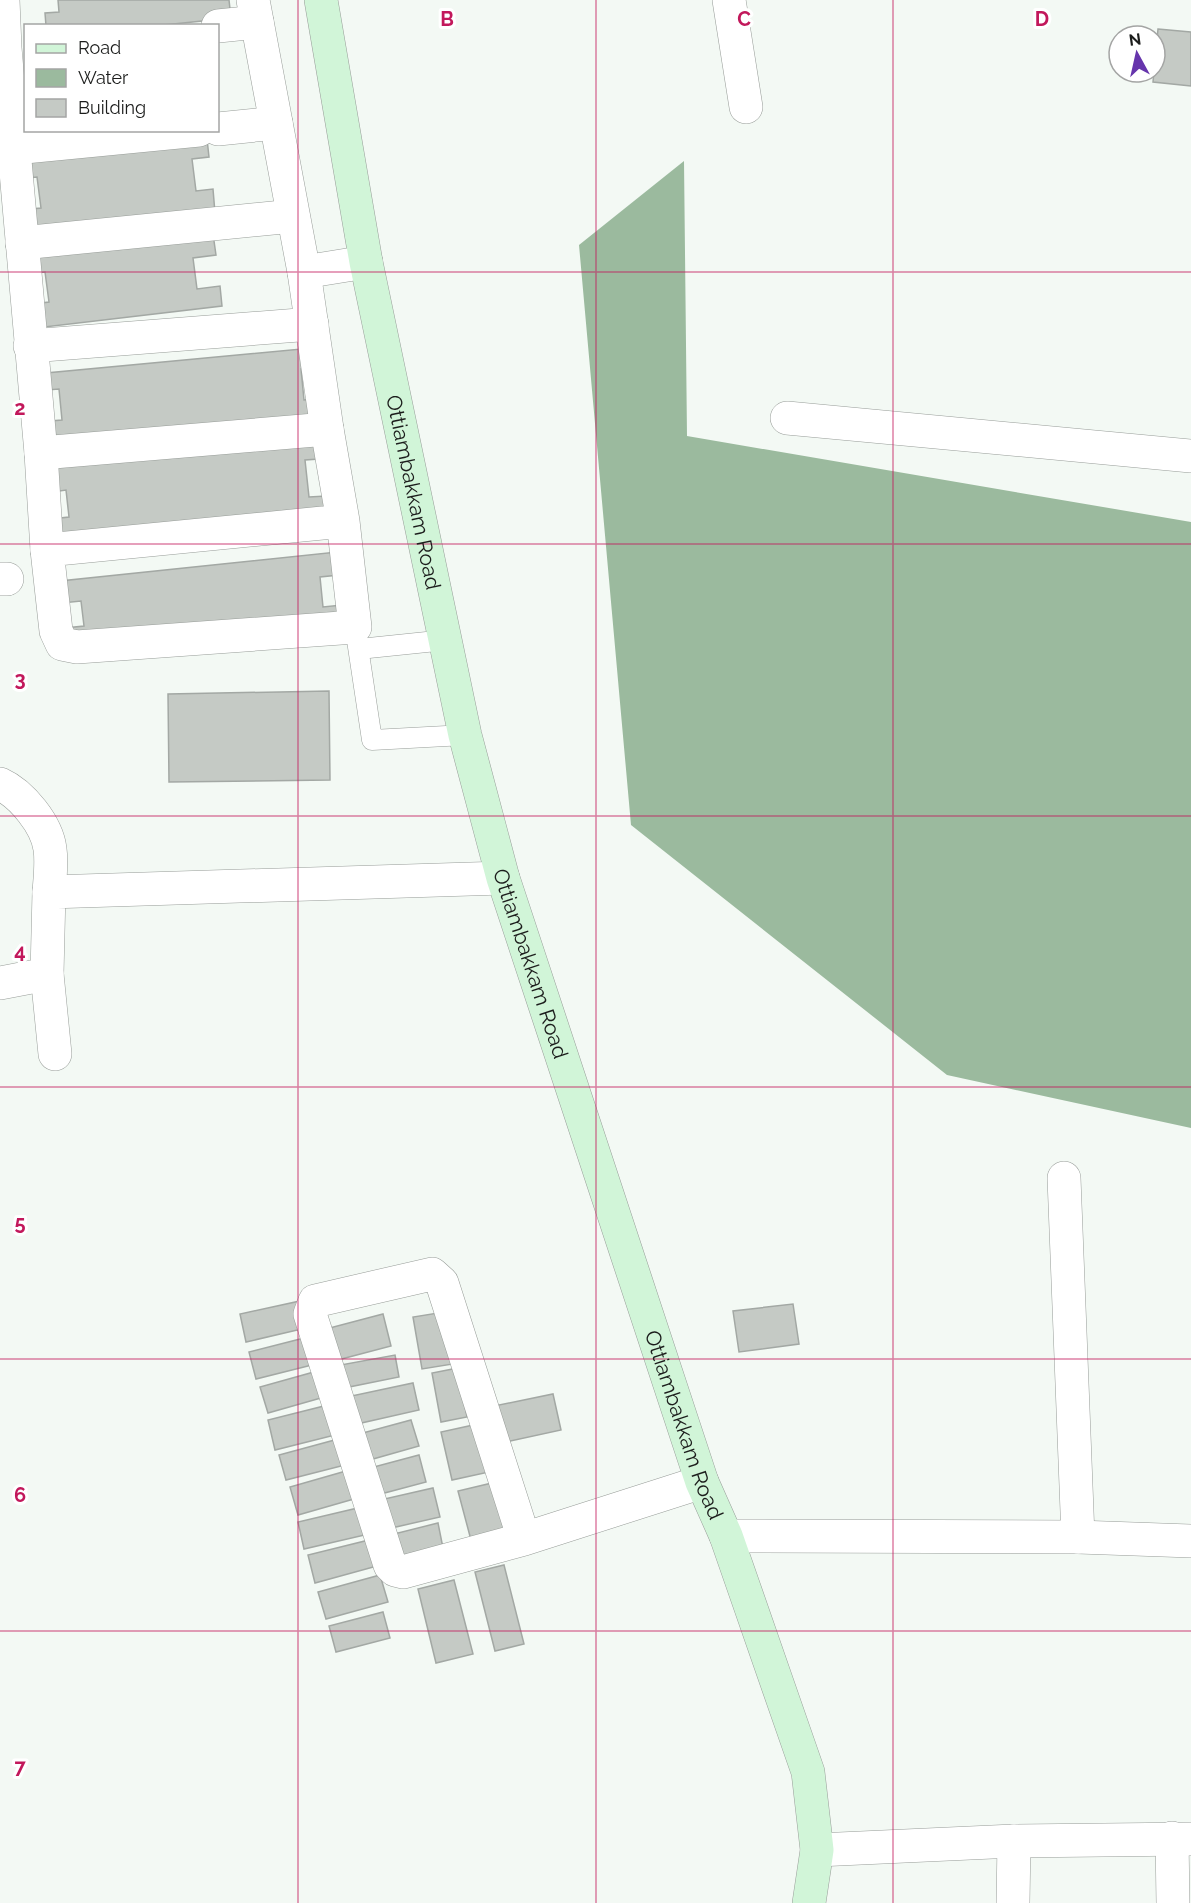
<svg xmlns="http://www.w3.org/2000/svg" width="1191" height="1903" viewBox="0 0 1191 1903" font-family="Raleway,sans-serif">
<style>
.water{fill:#9bba9e}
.building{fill:#c5cac5;stroke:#a3a8a4;stroke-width:1.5}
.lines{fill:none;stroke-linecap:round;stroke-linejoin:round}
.lane-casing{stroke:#989d99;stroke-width:21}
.street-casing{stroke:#989d99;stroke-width:34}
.secondary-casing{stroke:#989d99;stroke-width:34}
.lane{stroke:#fff;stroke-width:20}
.street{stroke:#fff;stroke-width:33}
.secondary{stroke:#d1f5d8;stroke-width:33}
.grid{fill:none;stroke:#c2185b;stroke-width:1.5;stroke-opacity:0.55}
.labels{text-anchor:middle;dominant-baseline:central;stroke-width:6;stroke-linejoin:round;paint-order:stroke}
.street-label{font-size:21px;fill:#1c1d1c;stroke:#fff}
.grid-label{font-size:20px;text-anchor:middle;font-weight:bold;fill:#c2185b;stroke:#fff;stroke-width:6;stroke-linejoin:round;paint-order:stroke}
</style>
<rect width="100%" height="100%" fill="#f3f9f4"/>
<path class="water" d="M684,161L687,436L1191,522V1128L947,1075L631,825L579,245Z"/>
<g class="building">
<path d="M58,0H229L231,18L154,26H46L45,13L59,12Z"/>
<path d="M1158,29L1191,32V86L1153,82Z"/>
<path d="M207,139L209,157L192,159L196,191L213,189L215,213L34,233L31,209L41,208L37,177L28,178L26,158Z"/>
<path d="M213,234L216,255L193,258L197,289L220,286L222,306L36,328L33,304L49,302L45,272L30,274L28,258Z"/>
<path d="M312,348L314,368L301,369L304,400L317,399L319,420L52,444L50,421L62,420L59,389L47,390L46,373Z"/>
<path d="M318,441L319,459L305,460L309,497L326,496L327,512L53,537L51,519L69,517L66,490L53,492L51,466Z"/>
<path d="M337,552L339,575L320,577L323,607L342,605L344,625L65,637V628L84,626L81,601L62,603L60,581Z"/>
<path d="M329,691L330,780L169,782L168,694Z"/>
<path d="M300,1301L306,1328L246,1342L240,1314Z"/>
<path d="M793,1304L799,1344L739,1352L733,1311Z"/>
<path d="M444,1312L453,1364L422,1369L413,1317Z"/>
<path d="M383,1314L391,1346L330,1362L322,1330Z"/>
<path d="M312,1336L320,1363L256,1379L249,1352Z"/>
<path d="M395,1355L399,1377L339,1389L335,1366Z"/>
<path d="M458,1368L467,1417L441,1422L432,1373Z"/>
<path d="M321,1370L328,1396L268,1413L260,1387Z"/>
<path d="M413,1383L419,1410L348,1426L342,1398Z"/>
<path d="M553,1394L561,1430L501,1443L494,1406Z"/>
<path d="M332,1404L339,1434L275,1450L268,1420Z"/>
<path d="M411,1420L419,1446L366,1461L359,1434Z"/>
<path d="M478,1424L489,1472L452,1480L441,1432Z"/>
<path d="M342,1438L349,1464L286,1480L279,1455Z"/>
<path d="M419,1455L426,1482L377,1495L370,1468Z"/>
<path d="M353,1469L361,1497L298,1515L290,1487Z"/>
<path d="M492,1483L505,1531L471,1540L458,1491Z"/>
<path d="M433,1488L440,1517L387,1529L380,1500Z"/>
<path d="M362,1507L369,1534L304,1549L298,1522Z"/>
<path d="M438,1523L443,1548L397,1560L390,1535Z"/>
<path d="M369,1540L377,1566L315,1583L308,1555Z"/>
<path d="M504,1565L524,1644L495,1651L475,1572Z"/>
<path d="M380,1575L388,1602L326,1619L318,1592Z"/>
<path d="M454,1580L473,1654L436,1663L418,1589Z"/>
<path d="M383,1612L390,1638L336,1652L329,1626Z"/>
</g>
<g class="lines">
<g class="lane-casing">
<g id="lane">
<path d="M355,627L372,740L465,735"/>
<path d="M359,649L446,640"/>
</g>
</g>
<g class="street-casing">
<g id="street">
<path d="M3,0L5,48L41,453L47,550"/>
<path d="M729,0L746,107"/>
<path d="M218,26L257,22"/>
<path d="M218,129L276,123"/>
<path d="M14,148L199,130"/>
<path d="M22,243L293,216"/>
<path d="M304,272L366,262"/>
<path d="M30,346L312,324"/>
<path d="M787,418L1191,456"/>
<path d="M327,429L343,521L47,550L56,631L62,644L77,647L355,627L343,521"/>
<path d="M41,453L327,429L304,272L253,0"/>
<path d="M0,579H7"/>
<path d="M0,784C22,794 47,825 50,849C52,863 50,878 49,892"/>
<path d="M47,974L55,1054"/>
<path d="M0,983L47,974L49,892L503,878"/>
<path d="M1064,1178L1078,1537"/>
<path d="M726,1536L1078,1537L1191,1541"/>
<path d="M524,1539L442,1283L432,1274L315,1301L310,1314L390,1565L395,1570L403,1572L524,1539L702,1482"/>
<path d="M1172,1838L1173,1903"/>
<path d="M817,1850L1014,1841L1191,1839"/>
<path d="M1013,1903L1014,1841"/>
</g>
</g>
<g class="secondary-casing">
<g id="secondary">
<path id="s1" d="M321,0L366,262L465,735L503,878L702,1482L726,1536L808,1772L817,1850L809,1903"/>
</g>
</g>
<use href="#lane" class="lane"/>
<use href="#street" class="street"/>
<use href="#secondary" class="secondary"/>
</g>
<path class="grid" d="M298,0V1903M596,0V1903M893,0V1903M0,272H1191M0,544H1191M0,816H1191M0,1087H1191M0,1359H1191M0,1631H1191"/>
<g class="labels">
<g class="street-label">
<text stroke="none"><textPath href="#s1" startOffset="501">Ottiambakkam Road</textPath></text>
<text stroke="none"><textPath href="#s1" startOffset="987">Ottiambakkam Road</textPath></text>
<text stroke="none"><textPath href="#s1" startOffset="1473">Ottiambakkam Road</textPath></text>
</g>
</g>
<g class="grid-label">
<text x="447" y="26">B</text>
<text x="744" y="26">C</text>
<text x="1042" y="26">D</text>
<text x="20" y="415">2</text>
<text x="20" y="686">3</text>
<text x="20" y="958">4</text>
<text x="20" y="1230">5</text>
<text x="20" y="1502">6</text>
<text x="20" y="1774">7</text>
</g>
<rect x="24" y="24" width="195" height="108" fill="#ffffff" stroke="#a4a5a4" stroke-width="1.5"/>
<rect x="36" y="44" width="30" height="9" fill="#d1f5d8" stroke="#a4a5a4" stroke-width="1.5"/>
<text x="78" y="54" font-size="18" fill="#1c1d1c">Road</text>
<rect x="36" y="69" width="30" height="18" fill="#9bba9e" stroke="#a4a5a4" stroke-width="1.5"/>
<text x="78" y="84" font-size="18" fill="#1c1d1c">Water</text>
<rect x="36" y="99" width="30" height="18" fill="#c5cac5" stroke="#a4a5a4" stroke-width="1.5"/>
<text x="78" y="114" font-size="18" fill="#1c1d1c">Building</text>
<g transform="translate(1137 54) rotate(352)"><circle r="28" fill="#ffffff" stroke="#a4a5a4" stroke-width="1.5"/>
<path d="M0-4.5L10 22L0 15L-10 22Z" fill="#6635ac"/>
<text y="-9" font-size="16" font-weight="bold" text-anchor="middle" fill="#1c1d1c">N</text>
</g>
</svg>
